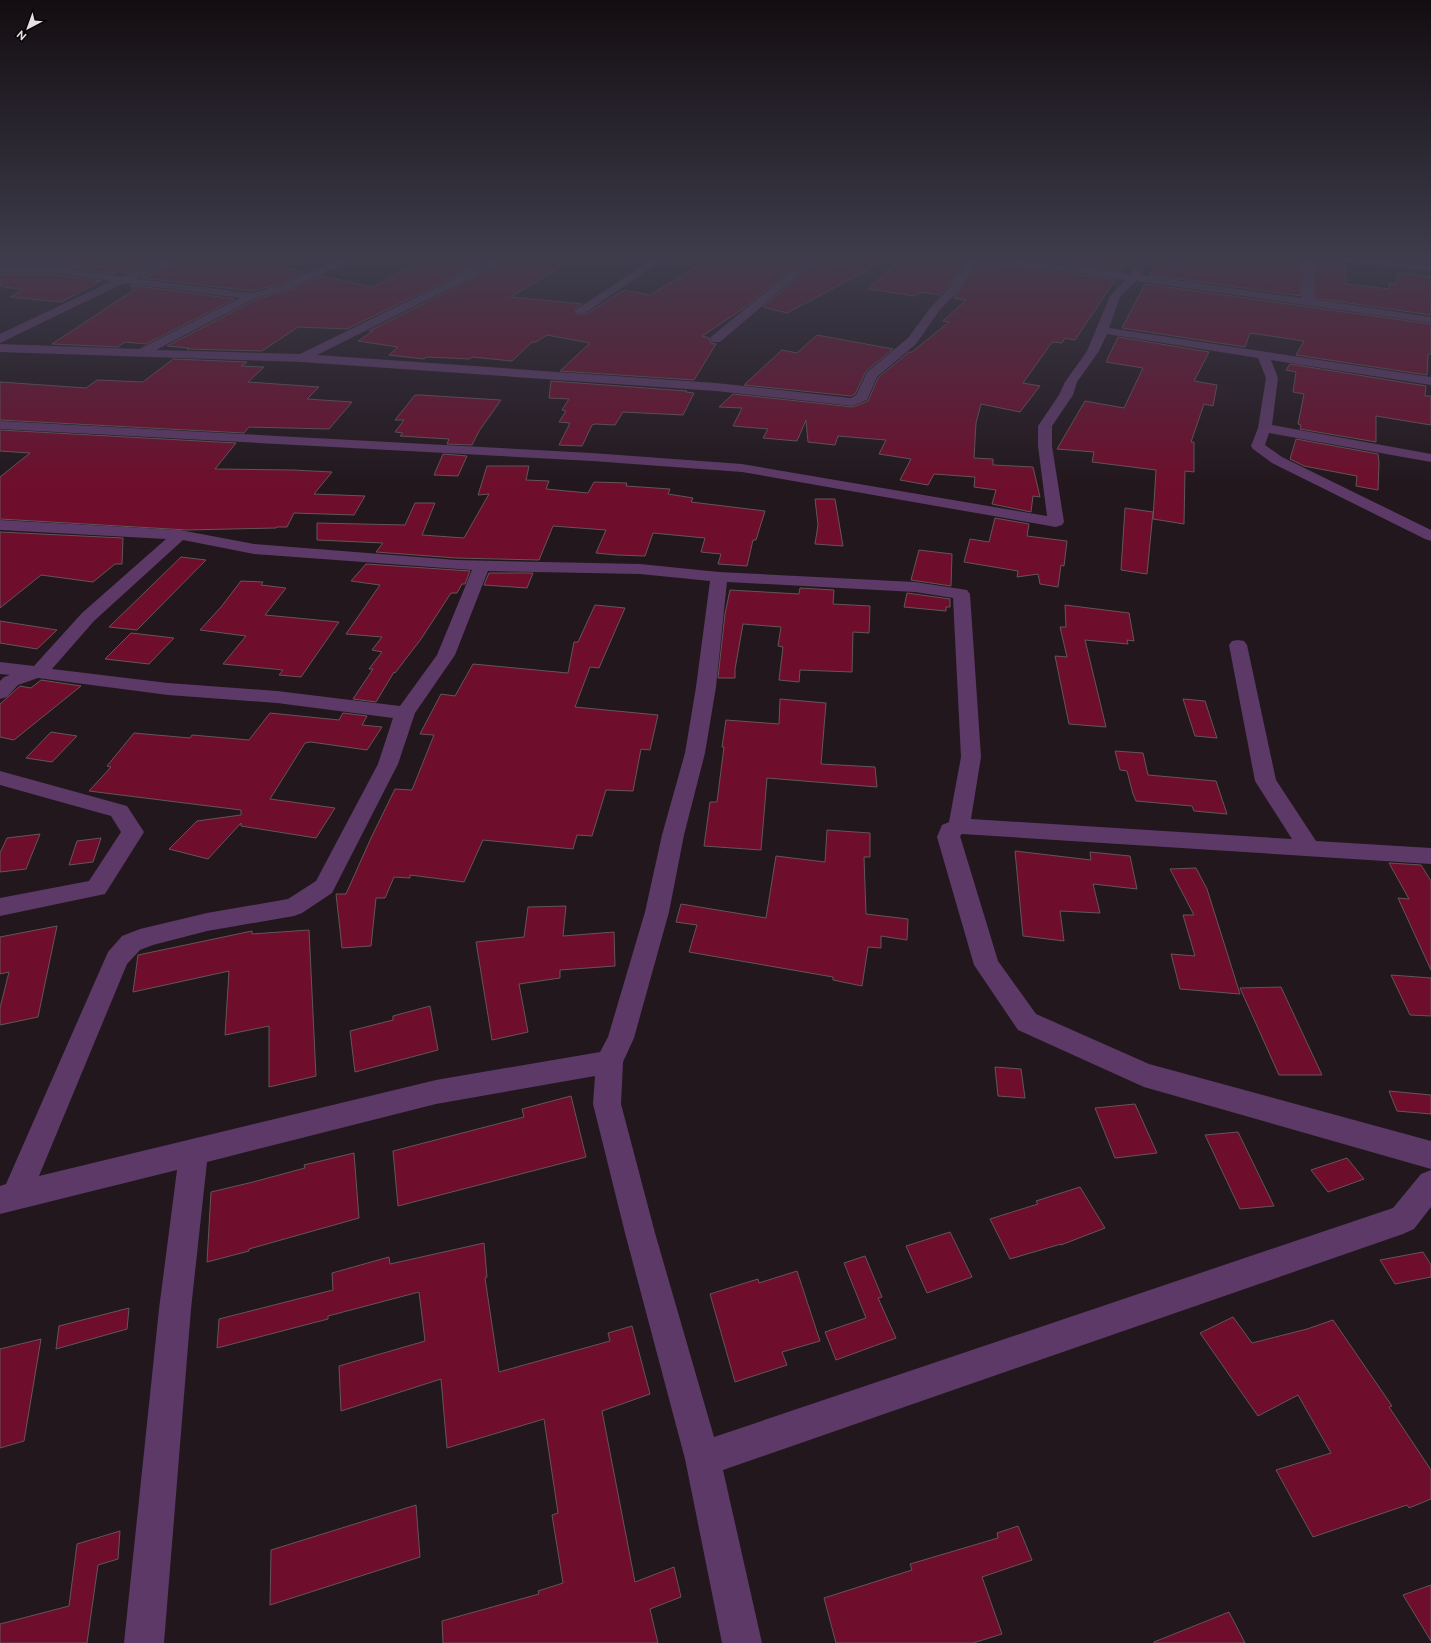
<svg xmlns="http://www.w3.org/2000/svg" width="1431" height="1643" viewBox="0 0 1431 1643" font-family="Raleway,sans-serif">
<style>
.building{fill:#6e0e2c;stroke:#645557}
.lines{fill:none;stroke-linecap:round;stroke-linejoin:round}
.minor{fill:#5d3967;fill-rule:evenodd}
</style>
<rect width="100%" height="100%" fill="#22171d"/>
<g class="building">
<path d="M8,255H170L124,274L122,270L114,274L51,264H0V262Z"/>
<path d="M186,255H308L285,268L305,273L280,284L252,291L142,278L185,258Z"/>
<path d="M432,255H494L454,277L347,329L298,327L262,351L187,349L189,348L167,346L257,299L289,290L321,276L373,287Z"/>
<path d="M509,255H580L511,297L582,304L574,310L577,314H586L624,290L650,295L717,255H777L804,259L744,308L702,336L709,338L711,343L716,344L694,380L560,371L590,343L547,335L536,342H532L512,361L472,357L470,359L426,357L424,359L389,355L398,347L358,341L373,331H369L464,283L508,258Z"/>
<path d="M845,255H896L787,313L763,307L818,261L845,265Z"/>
<path d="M906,255H970L949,286L940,295L921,292L915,296L868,289Z"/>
<path d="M997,255H1132L1121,271Z"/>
<path d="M1193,255H1213L1212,257L1257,262L1258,255H1302L1301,296L1150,275L1158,259L1190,263Z"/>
<path d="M1314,260L1344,263V266L1346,267V284L1389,289V283L1396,284L1399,272L1431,277V315L1314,298Z"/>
<path d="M980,261L1115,280L1075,340L1065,338L1062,343L1052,342L1023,383L1040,386L1020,412L981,404L976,423L974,458L993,459V465L1033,467L1040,497L1033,496L1031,512L992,504L996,490L974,487L975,477L934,474L928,485L900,480L911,459L879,454L886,440L838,436L835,445L808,442L806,420L797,441L763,438L768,429L733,426L742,408L719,407L733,394L853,407L868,401L878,378L909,352H912L949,322L943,321L966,300L954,298Z"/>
<path d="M0,274H51L101,281L61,302L10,297L23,290L0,286Z"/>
<path d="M1145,284L1431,324V354H1428L1427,375L1296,355L1304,341L1250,333L1245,347L1122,328Z"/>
<path d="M131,285L235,299L146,344L125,342L118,347L52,344L134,290Z"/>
<path d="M817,335L893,349L866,371L855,394L851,396L744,385L782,350L797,353Z"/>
<path d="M1118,337L1209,352L1194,381L1217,385L1213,406L1204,404L1191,442H1194V472L1185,471L1184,524L1153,519L1156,470L1092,462L1094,452L1057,449L1085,401L1124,408L1143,368L1106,362Z"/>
<path d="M173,359L247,362L241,366L264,367L248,382L319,387L307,399L352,402L329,429L249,427L244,433L0,420V382L86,388L97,380L143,382Z"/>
<path d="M1290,364L1426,386L1425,396H1431V425L1376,416V442L1300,429L1301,425L1298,424L1304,394L1293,392L1296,372L1286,370Z"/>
<path d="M551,381L687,391L686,392L694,393L683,415L623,412L615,425L595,424L592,425L582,446L559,445L570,423L559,422L566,411L562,410L569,399L549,398Z"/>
<path d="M415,395H420L501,400L479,431L472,445L447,444L449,439L400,436L403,433L395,432L404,420H395Z"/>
<path d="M0,430L236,443L215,469L293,470L332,472L314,494L365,496L354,515L294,513L287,527H277L276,528L187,530L0,519V477L30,453L0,451Z"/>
<path d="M1296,439L1378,454L1379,463L1378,490L1356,486L1357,476L1304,466L1290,459Z"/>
<path d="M443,454L467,456L458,476L434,475Z"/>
<path d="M487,466H529L526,480L549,481L546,489L588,493L594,482L627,483L626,486L670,489L668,494L693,498L691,502L765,511L756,540H753L747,566L718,564L721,554L701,552L705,538L653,533L645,556L617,555L596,553L606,530L553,526L539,560L456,558L376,552L383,543L317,540V523L405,525L415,503H435L422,535L464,538L489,494L478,495Z"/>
<path d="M815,499H835L843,546L815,544L818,525Z"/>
<path d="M1125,508L1153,512L1147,574L1121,570Z"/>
<path d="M995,518L1029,524L1027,536L1067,541L1064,566L1061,565L1058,587L1040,584L1038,574L1017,577L1018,571L964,562L970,539L989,542Z"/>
<path d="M0,532L123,538L122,564H115L93,582L41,575L0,608Z"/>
<path d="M919,550L952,554L951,586L911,580Z"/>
<path d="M181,557L206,560L137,630L109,627Z"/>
<path d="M366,564L470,571L465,584H462L457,593H451L421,639L395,673L394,672L376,702L353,699L373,669H369L382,652L372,650L382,637L346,634L380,585L351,581Z"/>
<path d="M489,573H533L527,588L484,585Z"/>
<path d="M241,581L263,582L261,585L286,588L265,615L339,622L301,677L279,675L283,670L223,664L246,636L200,630L221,607Z"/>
<path d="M800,588L834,590L833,604L870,606L869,633L853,632L852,672L800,670L799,682L779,680L783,647L778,646L781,627L743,624L735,669V678H718L725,614L730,590L799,594Z"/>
<path d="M907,593L950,599V607H946V611L904,607Z"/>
<path d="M595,605L625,608L599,668L590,667L575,707L658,715L650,750L641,749L633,791L606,790L592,836L577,835L573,849L483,840L464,882L410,875V878L394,877L385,898H376L371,946L342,948L336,894H346L371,838L395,789L412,790L434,735L420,734L441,694L455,696L473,664L568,673L574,642H578Z"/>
<path d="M1065,605L1129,613L1134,641L1127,640L1128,644L1085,640L1106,727L1069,724L1055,656L1067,657L1060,627H1066Z"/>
<path d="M0,621L57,630L37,649L0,643Z"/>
<path d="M131,633L174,638L149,664L105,659Z"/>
<path d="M41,680L81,686L14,740L0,737V704L20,686L31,688Z"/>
<path d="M780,699L826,703L821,764L875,767L877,787L767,778L761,850L704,846L710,802H717L724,747H722L726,720L779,724Z"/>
<path d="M1183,699L1205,701L1217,738L1195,736Z"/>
<path d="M270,713L339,720L343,713L367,716L362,725L382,727L367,750L311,742L305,743L270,799L335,808L316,838L241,826V823L208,859L169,849L197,821L241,815V810L89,791L111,767L107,766L134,733L190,738L192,735L249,740Z"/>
<path d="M51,732L77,736L52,762L26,758Z"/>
<path d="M1115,751L1143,753L1148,775L1216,781L1227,814L1194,811L1192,806L1136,801L1133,794L1127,771L1120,770Z"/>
<path d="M827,830L870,833V857H864L866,914L908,919L907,940L881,936V948L868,947L862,986L833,980V977L689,952L697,925L676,922L681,904L766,918L776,856L825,862Z"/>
<path d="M40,834L26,869L0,872V853L7,838Z"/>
<path d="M101,838L93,862L69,865L77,841Z"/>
<path d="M1015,851L1091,860L1090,852L1130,856L1137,889L1093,884L1100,913L1060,911L1064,941L1023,936Z"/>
<path d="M1389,863L1421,865L1431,881V970L1398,898L1409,899Z"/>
<path d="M1196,868L1207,889L1240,994L1180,989L1171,954L1195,956L1183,915H1194L1170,869Z"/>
<path d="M566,906L563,936L614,932L615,966L560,970V978L519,984L528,1032L492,1040L476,942L524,937L528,907Z"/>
<path d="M57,926L38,1017L0,1025V1008L9,972L0,974V937Z"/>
<path d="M309,930L316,1076L269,1087V1026L225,1035L229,971L133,992L138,955L252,931V934Z"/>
<path d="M1391,975L1431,978V1016L1410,1015Z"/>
<path d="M1281,987L1322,1075H1279L1240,988Z"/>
<path d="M430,1006L438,1050L355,1072L350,1031L393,1020V1016Z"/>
<path d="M995,1067L1021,1069L1025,1098L998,1096Z"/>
<path d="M1389,1091L1431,1095V1114L1397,1111Z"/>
<path d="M571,1096L586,1157L398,1206L393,1151L524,1117L522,1109Z"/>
<path d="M1135,1104L1157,1153L1115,1158L1095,1108Z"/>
<path d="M1238,1132L1274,1206L1240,1209L1205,1135Z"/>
<path d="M354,1153L359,1218L249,1249V1251L207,1262L211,1192L253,1182L305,1168L304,1165Z"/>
<path d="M1347,1158L1364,1179L1328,1192L1311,1170Z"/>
<path d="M1080,1187L1105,1228L1061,1245V1244L1010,1259L990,1219L1038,1204L1036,1201Z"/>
<path d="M950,1232L972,1277L927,1293L906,1246Z"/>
<path d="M484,1243L487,1277L485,1278L499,1372L610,1341L608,1333L632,1326L650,1394L602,1411L635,1582L674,1567L681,1597L650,1609L658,1643H443L442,1621L539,1594L538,1591L563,1583L552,1515L558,1513L544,1419L447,1448L441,1379L341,1411L339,1366L425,1341L419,1292L328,1316V1319L217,1348L219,1319L333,1290L332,1273L389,1257L390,1264Z"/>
<path d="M1423,1252L1431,1265V1277L1395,1284L1380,1260Z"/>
<path d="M865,1256L882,1297L878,1298L896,1338L836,1360L825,1332L866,1318L844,1263Z"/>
<path d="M797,1271L820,1341L782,1352L787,1365L735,1382L710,1294L758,1279L759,1283Z"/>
<path d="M129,1308L127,1329L56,1349L59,1326Z"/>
<path d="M1233,1317L1252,1343L1307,1329L1333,1320L1392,1406L1389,1407L1431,1470V1499L1409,1508L1407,1505L1313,1537L1276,1470L1331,1453L1298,1395L1258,1416L1200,1333Z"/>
<path d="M41,1339L24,1441L0,1448V1349Z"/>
<path d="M416,1505L420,1557L270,1605L271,1550Z"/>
<path d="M1018,1526L1032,1560L982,1577L1002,1634L973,1643H836L824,1598L912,1570L910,1564L998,1538L997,1533Z"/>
<path d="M120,1531L118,1559L98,1565L87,1643H0V1624L69,1606L77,1544Z"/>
<path d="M1431,1585V1641L1403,1595Z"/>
<path d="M1229,1612L1245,1643H1154V1642Z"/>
</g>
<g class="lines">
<g class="minor">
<path d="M173,255H185L184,257L137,279L252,293L281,285L347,255H360L359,257L289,289L256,298L156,350L300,354L455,278L496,255H508L507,257L463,282L317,355L716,383L851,398L856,395L867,372L908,338L931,307L950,287L972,255H988L1130,274L1137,263L1141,262L1146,265L1140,275L1302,298L1303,255H1333L1431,266V272L1313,258V299L1431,317V323L1136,281L1120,297L1109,328L1431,377V385L1271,360L1278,378L1272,425L1431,454V462L1269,433L1265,445L1282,457L1431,530V541L1425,539L1272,463L1253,449L1251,446L1258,428L1266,378L1258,358L1107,334L1099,351L1077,382L1073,395L1052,426V446L1064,522L1062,525L1056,527L742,472L592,461L0,429V421L592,453L742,464L1047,516L1038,446V426L1059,395L1065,382L1087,351L1110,296L1125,280L979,259L958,291L939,311L916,344L877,377L867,400L853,406L716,391L301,362L0,352V344L139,349L240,298L124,283L0,343V334L112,281L51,272H0V266H51L122,277Z"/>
<path d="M659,255H670L585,313H577L575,311L577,309Z"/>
<path d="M811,255H822L720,342H712L710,339L712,336Z"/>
<path d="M0,520L180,530L254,544L456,560L640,564L719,572L915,582L961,589L967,590L970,594L981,757L971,819L1292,839L1255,781L1229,645L1232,641L1238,640L1244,641L1247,645L1276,780L1316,841L1431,848V864L962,834L960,836L998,961L1036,1014L1149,1064L1431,1141V1169L1144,1087L1018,1030L974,965L937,837L942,825L949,822L961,757L953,598L915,592L727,582L716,687L705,753L684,835L669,912L634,1038L623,1062L621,1104L655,1233L714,1437L1393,1208L1421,1174L1431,1170V1207L1414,1229L1403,1234L723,1470L762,1643H722L685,1459L625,1233L593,1104L595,1076L436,1104L207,1162L191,1309L164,1643H124L159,1309L177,1170L0,1214V1186L6,1184L108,952L122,936L140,929L207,913L288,899L316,881L378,764L393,718L277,703L168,695L38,678L18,685L7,697L0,699V681L4,677L10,675L0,674V662L34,666L82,613L166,539L0,530ZM183,540L254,554L472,570L437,655L400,706L277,691L168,683L52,669L94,621ZM488,571L640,574L710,581L696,687L685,753L662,835L645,912L608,1037L600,1052L436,1080L39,1176L127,964L140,950L153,945L207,931L294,916L302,913L332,893L398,764L415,713L455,655Z"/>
<path d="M0,771L127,806L144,832L105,894L0,916V898L89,881L121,832L111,816L0,785Z"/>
</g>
</g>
<linearGradient id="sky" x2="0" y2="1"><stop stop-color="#130d10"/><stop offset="0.53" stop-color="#3e3c4c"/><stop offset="1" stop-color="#3e3c4c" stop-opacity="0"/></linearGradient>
<rect width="1431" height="485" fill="url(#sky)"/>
<g transform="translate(28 28) rotate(221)" stroke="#080507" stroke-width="3" paint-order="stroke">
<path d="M0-3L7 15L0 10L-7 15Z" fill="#e6dfe3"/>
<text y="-6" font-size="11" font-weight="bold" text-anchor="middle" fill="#e6dfe3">N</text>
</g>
</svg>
